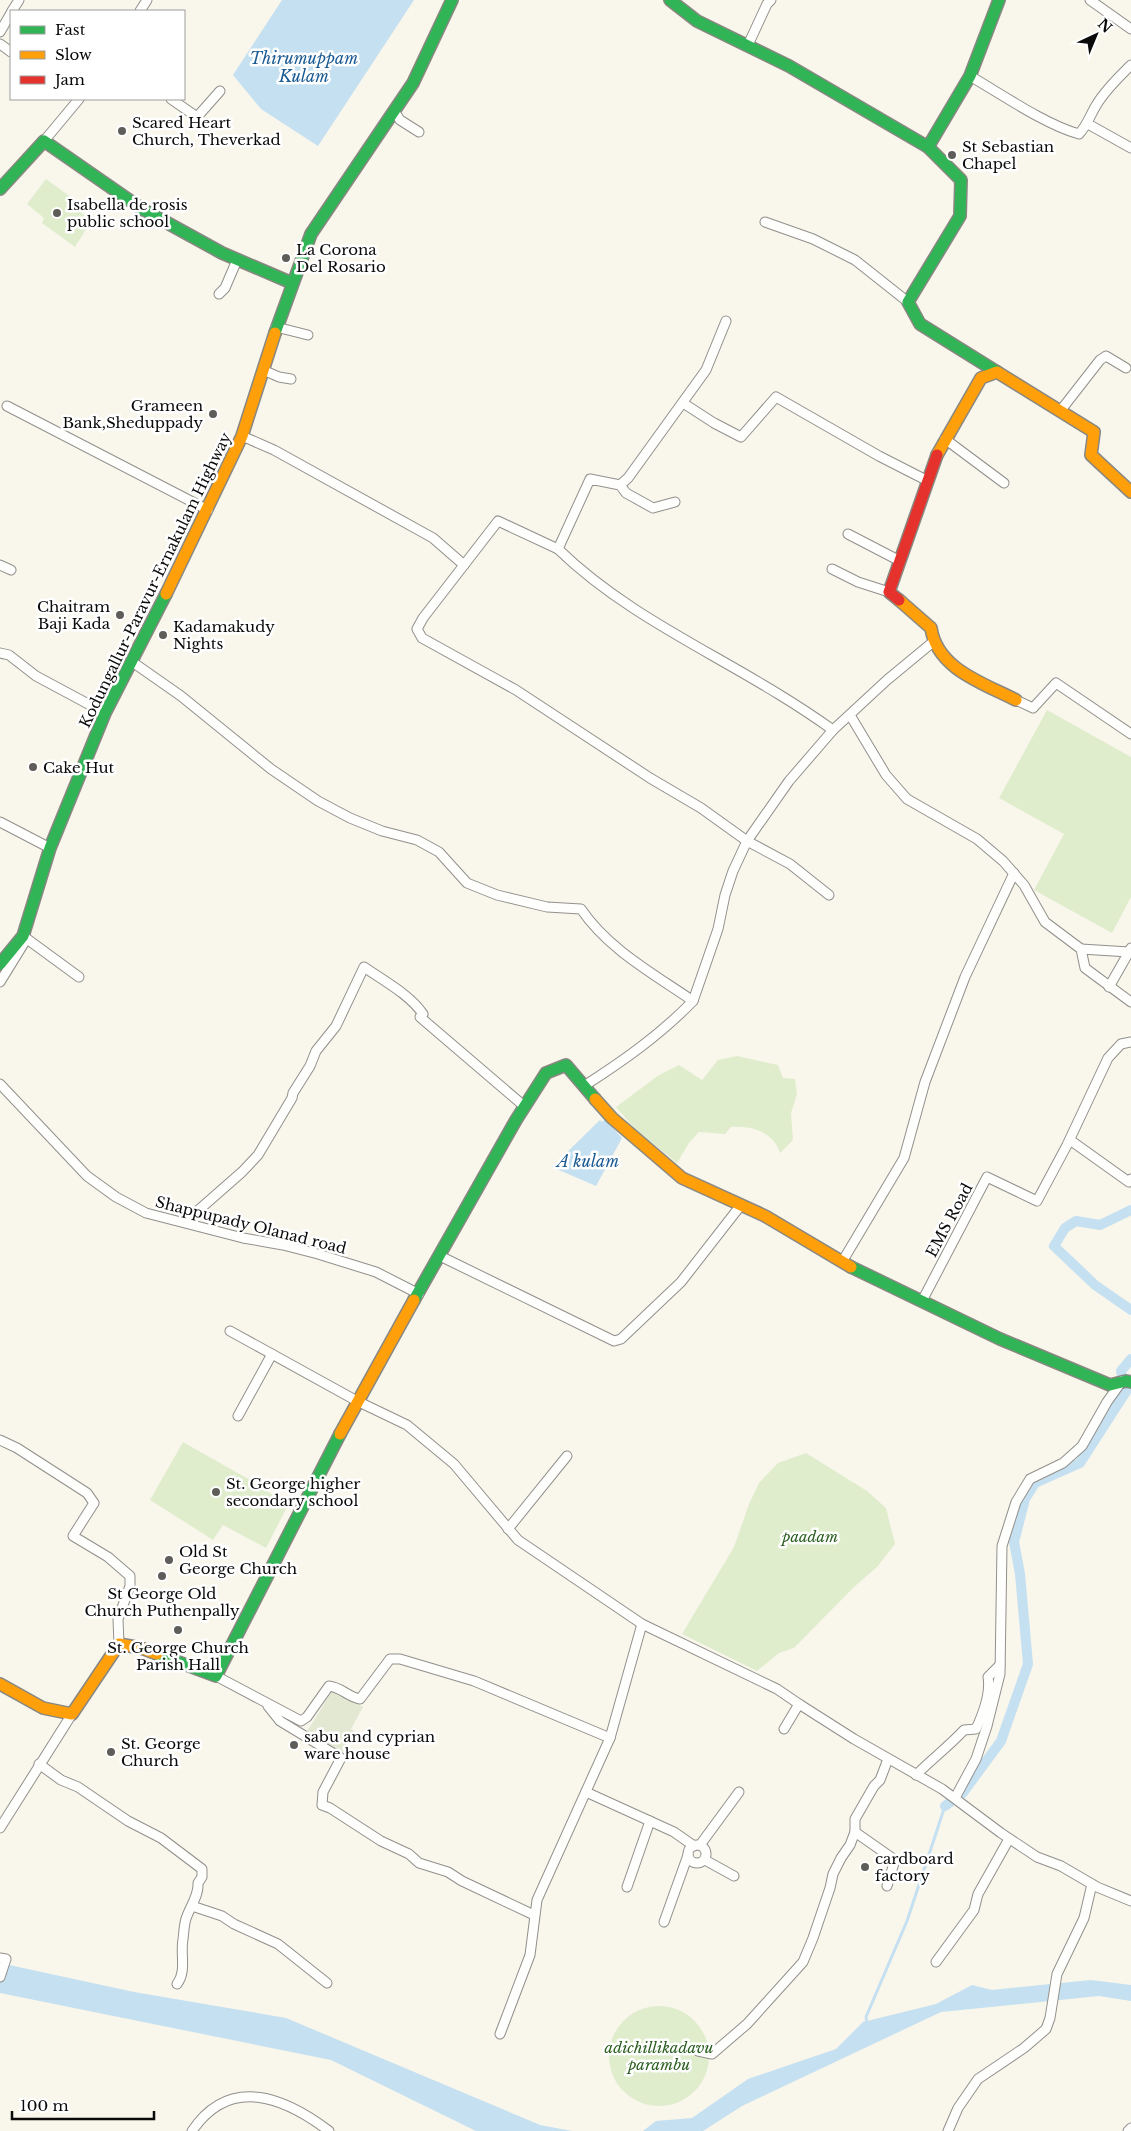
<svg xmlns="http://www.w3.org/2000/svg" width="1131" height="2131" viewBox="0 0 1131 2131" font-family="'Libre Baskerville',serif">
<style>
.green{fill:#e0edcd}
.cemetery{fill:#e3e8d2}
.water{fill:#c5e0f0}
.lines{fill:none;stroke-linecap:round;stroke-linejoin:round}
.stream{stroke:#c5e0f0;stroke-width:3}
.canal{stroke:#c5e0f0;stroke-width:10}
.street-casing{stroke:#92908c;stroke-width:11}
.fast-casing{stroke:#888782;stroke-width:14}
.slow-casing{stroke:#888782;stroke-width:14}
.jam-casing{stroke:#888782;stroke-width:14}
.street{stroke:#fefefc;stroke-width:9}
.fast{stroke:#30b455;stroke-width:11}
.slow{stroke:#ff9f0a;stroke-width:11}
.jam{stroke:#e5322d;stroke-width:11}
.poi-dot{fill:#5e5d59;stroke:#fff;stroke-width:2}
.labels{text-anchor:middle;dominant-baseline:central;stroke-width:5;stroke-linejoin:round;paint-order:stroke}
.poi-label{font-size:15px;fill:#0a0a0a;stroke:#fff;text-anchor:start}
.street-label{font-size:15px;fill:#0a0a0a;stroke:#fff}
.park-label{font-size:15px;font-style:italic;fill:#2a5d1f;stroke:#fff}
.water-label{font-size:16px;font-style:italic;fill:#1b5b93;stroke:#fff}
</style>
<rect width="100%" height="100%" fill="#f9f6ec"/>
<g class="green">
<path d="M46,179L75,200V207L91,221L75,247L42,223L44,218L27,204Z"/>
<path d="M1047,710L1131,757V897L1112,933L1034,890L1064,834L999,798Z"/>
<path d="M737,1056L778,1065L783,1078L795,1079L797,1094L791,1113L793,1140L780,1153C774,1132 751,1125 731,1127L725,1134L699,1132L689,1143L677,1163L634,1128L616,1107L659,1075L679,1065L702,1080L718,1060Z"/>
<path d="M183,1442L250,1480L288,1505L266,1548L223,1525L213,1540L150,1500Z"/>
<path d="M806,1453L867,1491L886,1508L895,1544L877,1567L854,1587L794,1648L779,1653L757,1671L682,1634L734,1547L749,1504L759,1483L778,1463Z"/>
<circle cx="659" cy="2056" r="50"/>
</g>
<path class="cemetery" d="M333,1690L363,1707L351,1729L355,1731L342,1753L306,1733Z"/>
<g class="water">
<path d="M282,0H414L318,146L261,109L233,75Z"/>
<path d="M605,1119L622,1138L596,1186L552,1167L600,1120L602,1122Z"/>
<path d="M0,1963L134,1992L286,2018L540,2125L572,2131H476L331,2060L0,1993Z"/>
<path d="M1091,1980L1131,1985V2001L1099,1996L941,2012L742,2106L703,2131H643L656,2121L692,2118L748,2079L836,2049L863,2022L936,2004L972,1985L992,1990Z"/>
</g>
<g class="lines">
<path class="stream" d="M867,2024L866,2017L907,1921L945,1806"/>
<g class="canal">
<path d="M1131,1210L1100,1225L1076,1221L1065,1228L1054,1246L1095,1285L1131,1310"/>
<path d="M1122,1376L1121,1371L1131,1359"/>
<path d="M945,1806L962,1794L1001,1741L1028,1664L1020,1574L1014,1542L1025,1499L1035,1483L1080,1463L1127,1390L1126,1386"/>
</g>
<g class="street-casing">
<g id="street">
<path d="M1090,0L1131,29"/>
<path d="M12,11L19,0"/>
<path d="M140,11L147,0"/>
<path d="M0,32L11,13"/>
<path d="M0,44L11,52"/>
<path d="M748,45L767,4L771,0"/>
<path d="M970,76C1001,94 1046,125 1079,134C1088,124 1090,115 1097,104C1106,89 1119,77 1131,65"/>
<path d="M171,99L197,117L220,91"/>
<path d="M394,111L400,120L419,132"/>
<path d="M1088,124L1131,148"/>
<path d="M44,141L79,99"/>
<path d="M765,222L813,239L855,260L908,302"/>
<path d="M219,294L225,288L237,260"/>
<path d="M276,327L308,335"/>
<path d="M263,370L279,377L291,379"/>
<path d="M683,403L714,423L741,437L776,397L879,456L928,481"/>
<path d="M7,406L208,510"/>
<path d="M1061,410L1100,360L1106,356L1126,368"/>
<path d="M242,436L274,450L433,538L464,565"/>
<path d="M945,439L1004,483"/>
<path d="M620,485L628,478L706,370L726,321"/>
<path d="M675,502L653,508L626,493L620,485L590,479L558,549L498,521L423,618L417,629L422,638L516,690L650,778L701,808L747,841L790,864L829,895"/>
<path d="M848,534L900,561"/>
<path d="M558,549C623,612 704,648 780,695C798,706 816,718 833,730L887,680L933,642"/>
<path d="M0,565L11,570"/>
<path d="M832,569L858,582L889,592"/>
<path d="M0,653L9,655L36,676L105,713"/>
<path d="M131,661L181,696L271,769L318,801L350,818L382,831L417,840L439,852L467,883L497,895L547,907L581,909C608,949 654,974 693,1001C660,1035 623,1061 584,1086"/>
<path d="M1016,700L1033,708L1056,683L1131,734"/>
<path d="M850,715L886,775L907,799L977,839L1003,861L1024,885L1045,922L1081,949L1085,968L1131,1002"/>
<path d="M0,822L50,848"/>
<path d="M23,936L79,977"/>
<path d="M1081,949L1129,952L1131,948"/>
<path d="M0,982L24,943"/>
<path d="M1109,987L1129,952"/>
<path d="M693,1001L718,929L725,895L733,871L747,841L789,781L833,730"/>
<path d="M0,1084L87,1176L116,1197L146,1213L243,1238L283,1245L318,1254L376,1272L419,1294"/>
<path d="M1070,1140L1129,1182L1131,1179"/>
<path d="M185,1222L242,1172L258,1155L292,1098L293,1093L310,1066L316,1051L336,1026L364,967C384,981 409,994 423,1014L420,1017L524,1106"/>
<path d="M440,1256L614,1341L621,1339L681,1282L741,1205"/>
<path d="M842,1262L904,1158L925,1082L965,977L1014,873"/>
<path d="M922,1301L987,1177L1037,1201L1067,1145L1108,1058L1121,1044L1131,1042"/>
<path d="M230,1331L357,1401L407,1425L454,1464L518,1540L642,1624L777,1689L799,1704L784,1729"/>
<path d="M238,1416L272,1354"/>
<path d="M0,1440L17,1448L87,1493L94,1503L73,1536L108,1557L130,1576V1586L118,1619L119,1644"/>
<path d="M508,1529L567,1456"/>
<path d="M216,1676L301,1721L307,1717L329,1686C341,1687 348,1697 360,1699L390,1659H400L474,1681L610,1738"/>
<path d="M799,1704L854,1739L942,1789L1001,1833L1037,1857L1061,1866L1097,1887L1131,1901"/>
<path d="M268,1706L280,1721L341,1758L323,1792L322,1805L330,1808L381,1841L409,1854L419,1863L448,1872L462,1881L534,1915"/>
<path d="M39,1764L61,1780L78,1787L128,1821L161,1838L202,1869V1877L198,1883C199,1895 191,1905 187,1916C184,1922 184,1932 183,1939C180,1954 187,1971 177,1984"/>
<path d="M916,1775C932,1759 949,1746 964,1730L976,1729C983,1714 991,1694 988,1677L1000,1665"/>
<path d="M586,1792L674,1832L694,1846"/>
<path d="M955,1798L976,1759L987,1726L1000,1674L1002,1546L1016,1502L1030,1479L1063,1463L1082,1446L1107,1402L1122,1381"/>
<path d="M0,1828L72,1714"/>
<path d="M855,1832L895,1860L887,1886"/>
<circle cx="697" cy="1854" r="9"/>
<path d="M700,1845L739,1792"/>
<path d="M705,1860L734,1876"/>
<path d="M627,1887L650,1821"/>
<path d="M192,1906L222,1916L234,1924L278,1944L327,1983"/>
<path d="M664,1922L688,1855"/>
<path d="M0,1958L6,1959L0,1977"/>
<path d="M936,1962L974,1910L978,1894L1009,1839"/>
<path d="M500,2034L530,1955L537,1900L610,1738L642,1624"/>
<path d="M698,2051L712,2054L747,2024L803,1962L813,1938L830,1888L833,1874L841,1858L850,1845L855,1832V1819L874,1786L880,1780L888,1759"/>
<path d="M192,2131C230,2075 284,2097 329,2131"/>
<path d="M948,2131L958,2108L978,2079L1024,2048L1046,2029L1050,2018L1057,1974L1084,1918L1092,1884"/>
<path d="M1128,2131L1131,2128"/>
</g>
</g>
<g class="fast-casing">
<g id="fast">
<path d="M670,0L697,21L789,66L928,147L961,180L960,216L908,302L920,324L997,372"/>
<path d="M928,147L970,76L999,0"/>
<path d="M0,189L44,141L142,209L222,253L292,283"/>
<path d="M275,333L311,234L413,83L452,0"/>
<path d="M0,964L23,936L50,848L105,713L166,594"/>
<path d="M851,1267L1000,1339L1110,1385L1126,1381L1131,1382"/>
<path d="M414,1300L516,1120L546,1073L566,1065L595,1099"/>
<path d="M157,1654L216,1676L340,1434"/>
</g>
</g>
<g class="slow-casing">
<g id="slow">
<path d="M937,455L981,378L997,372L1094,432L1091,455L1131,492"/>
<path d="M166,594L242,436L275,333"/>
<path d="M899,600L931,628C937,669 983,683 1016,700"/>
<path d="M595,1099L612,1118L682,1178L765,1216L851,1267"/>
<path d="M340,1434L414,1300"/>
<path d="M0,1684L43,1708L72,1714L119,1644L141,1648L157,1654"/>
</g>
</g>
<g class="jam-casing">
<path id="jam" d="M899,600L889,592L937,455"/>
</g>
<use href="#street" class="street"/>
<use href="#fast" class="fast"/>
<use href="#slow" class="slow"/>
<use href="#jam" class="jam"/>
</g>
<g class="poi-dot">
<circle cx="122" cy="131" r="5"/>
<circle cx="952" cy="155" r="5"/>
<circle cx="57" cy="213" r="5"/>
<circle cx="286" cy="258" r="5"/>
<circle cx="213" cy="414" r="5"/>
<circle cx="120" cy="615" r="5"/>
<circle cx="163" cy="635" r="5"/>
<circle cx="33" cy="767" r="5"/>
<circle cx="216" cy="1492" r="5"/>
<circle cx="169" cy="1560" r="5"/>
<circle cx="162" cy="1576" r="5"/>
<circle cx="178" cy="1630" r="5"/>
<circle cx="294" cy="1745" r="5"/>
<circle cx="111" cy="1752" r="5"/>
<circle cx="865" cy="1867" r="5"/>
</g>
<g class="labels">
<g class="poi-label">
<text x="132" y="122">Scared Heart<tspan x="132" dy="17">Church, Theverkad</tspan></text>
<text x="962" y="146">St Sebastian<tspan x="962" dy="17">Chapel</tspan></text>
<text x="67" y="204">Isabella de rosis<tspan x="67" dy="17">public school</tspan></text>
<text x="296" y="249">La Corona<tspan x="296" dy="17">Del Rosario</tspan></text>
<text x="203" y="405" text-anchor="end">Grameen<tspan x="203" dy="17">Bank,Sheduppady</tspan></text>
<text x="110" y="606" text-anchor="end">Chaitram<tspan x="110" dy="17">Baji Kada</tspan></text>
<text x="173" y="626">Kadamakudy<tspan x="173" dy="17">Nights</tspan></text>
<text x="43" y="767">Cake Hut</text>
<text x="226" y="1483">St. George higher<tspan x="226" dy="17">secondary school</tspan></text>
<text x="179" y="1551">Old St<tspan x="179" dy="17">George Church</tspan></text>
<text x="162" y="1593" text-anchor="middle">St George Old<tspan x="162" dy="17">Church Puthenpally</tspan></text>
<text x="178" y="1647" text-anchor="middle">St. George Church<tspan x="178" dy="17">Parish Hall</tspan></text>
<text x="304" y="1736">sabu and cyprian<tspan x="304" dy="17">ware house</tspan></text>
<text x="121" y="1743">St. George<tspan x="121" dy="17">Church</tspan></text>
<text x="875" y="1858">cardboard<tspan x="875" dy="17">factory</tspan></text>
</g>
<g class="street-label">
<text transform="translate(155 580) rotate(-64)">Kodungallur-Paravur-Ernakulam Highway</text>
<text transform="translate(949 1220) rotate(-62)">EMS Road</text>
<text transform="translate(251 1225) rotate(14)">Shappupady Olanad road</text>
</g>
<g class="park-label">
<text x="810" y="1536">paadam</text>
<text x="659" y="2047">adichillikadavu<tspan x="659" dy="17">parambu</tspan></text>
</g>
<g class="water-label">
<text x="304" y="58">Thirumuppam<tspan x="304" dy="18">Kulam</tspan></text>
<text x="588" y="1161">A kulam</text>
</g>
</g>
<rect x="10" y="10" width="175" height="90" fill="#ffffff" stroke="#9d9d9d"/>
<rect x="20" y="26" width="25" height="8" fill="#30b455" stroke="#9d9d9d"/>
<text x="55" y="35" font-size="15" fill="#0a0a0a">Fast</text>
<rect x="20" y="51" width="25" height="8" fill="#ff9f0a" stroke="#9d9d9d"/>
<text x="55" y="60" font-size="15" fill="#0a0a0a">Slow</text>
<rect x="20" y="76" width="25" height="8" fill="#e5322d" stroke="#9d9d9d"/>
<text x="55" y="85" font-size="15" fill="#0a0a0a">Jam</text>
<g transform="translate(1096 35) rotate(44)" stroke="#ffffff" stroke-width="4" paint-order="stroke">
<path d="M0-4L9 19L0 12L-9 19Z" fill="#0a0a0a"/>
<text y="-8" font-size="14" font-weight="bold" text-anchor="middle" fill="#0a0a0a">N</text>
</g>
<path d="M12 2111v8h142v-8" fill="none" stroke="#0a0a0a" stroke-width="2.5"/>
<text x="20" y="2111" font-size="15" fill="#0a0a0a" stroke="#ffffff" stroke-width="4" paint-order="stroke">100 m</text>
</svg>
